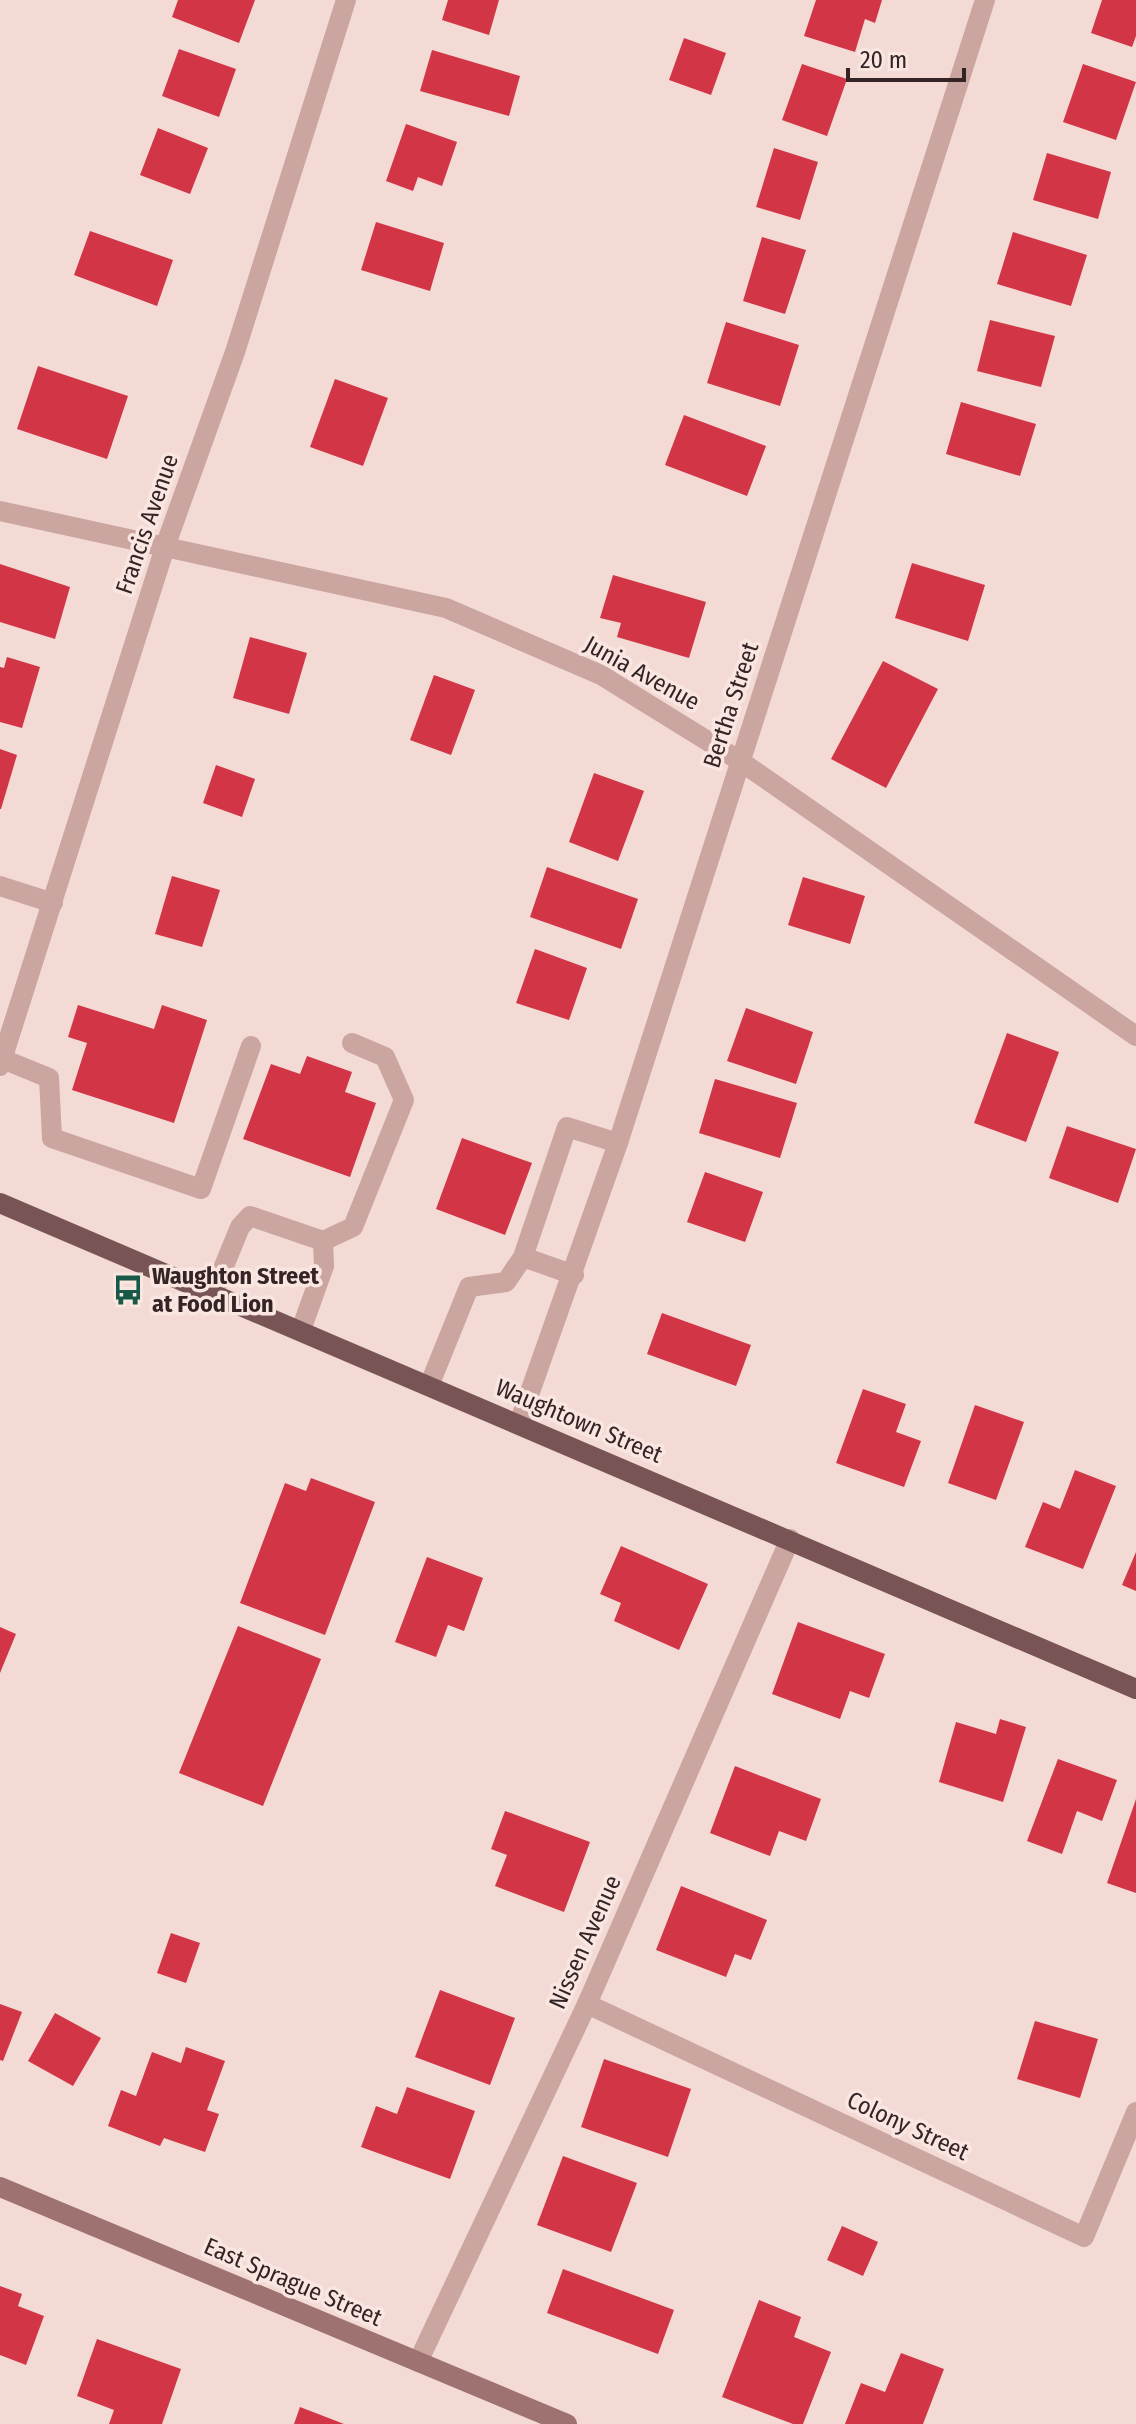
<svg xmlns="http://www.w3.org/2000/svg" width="1136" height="2424" viewBox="0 0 1136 2424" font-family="'Fira Sans Condensed',sans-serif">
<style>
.building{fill:#d13546}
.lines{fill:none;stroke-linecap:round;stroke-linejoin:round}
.lane{stroke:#cba5a0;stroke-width:20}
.street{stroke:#cba5a0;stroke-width:20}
.secondary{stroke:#9f7272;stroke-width:20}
.primary{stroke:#785454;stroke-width:20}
.labels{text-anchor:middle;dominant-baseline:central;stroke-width:7;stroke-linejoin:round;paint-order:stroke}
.street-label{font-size:24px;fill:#342425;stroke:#fae6e1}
.poi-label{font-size:24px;font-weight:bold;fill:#342425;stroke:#fae6e1;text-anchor:start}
</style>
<rect width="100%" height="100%" fill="#f3dad5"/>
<g class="building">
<path d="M178,0H255L239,43L172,17Z"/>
<path d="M448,0H499L489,35L442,20Z"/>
<path d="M816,0H882L875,23L865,19L855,52L804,36Z"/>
<path d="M1102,0H1136V36L1132,47L1091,33Z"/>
<path d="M684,38L726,53L711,95L669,80Z"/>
<path d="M179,49L236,69L219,117L162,96Z"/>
<path d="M432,50L520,76L509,116L420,91Z"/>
<path d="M802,64L847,79L827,136L782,120Z"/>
<path d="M1083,64L1136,82L1116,140L1063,122Z"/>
<path d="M406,124L457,142L442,186L418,177L413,191L386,181Z"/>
<path d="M158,128L208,148L190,194L140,175Z"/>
<path d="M774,148L818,162L800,220L756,207Z"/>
<path d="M1047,153L1111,172L1098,219L1033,200Z"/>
<path d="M376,222L444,243L430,291L361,270Z"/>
<path d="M90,231L173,260L157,306L74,275Z"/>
<path d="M1013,232L1087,255L1071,306L997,284Z"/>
<path d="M762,237L806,250L785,314L743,301Z"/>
<path d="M990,320L1055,336L1041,387L977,371Z"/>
<path d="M726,322L799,345L780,406L707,383Z"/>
<path d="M38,366L128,396L107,459L17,429Z"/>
<path d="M335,379L388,398L363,466L310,447Z"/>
<path d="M961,402L1036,424L1020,476L946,454Z"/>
<path d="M684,415L766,446L747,496L665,465Z"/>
<path d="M912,563L985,585L968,641L895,618Z"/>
<path d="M0,564L70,587L55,639L0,622Z"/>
<path d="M613,575L706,602L689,658L617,637L621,623L600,618Z"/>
<path d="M250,637L307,653L289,714L233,698Z"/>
<path d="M7,657L40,667L22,728L0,722V667L4,668Z"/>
<path d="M883,661L938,689L886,788L831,759Z"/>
<path d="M434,675L475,690L451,755L410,740Z"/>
<path d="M0,749L17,755L1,809H0Z"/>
<path d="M216,765L255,779L242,817L203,803Z"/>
<path d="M594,773L644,791L618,861L569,842Z"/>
<path d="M547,867L638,899L621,949L530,917Z"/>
<path d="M172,876L220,890L202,947L155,934Z"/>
<path d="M803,877L865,896L850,944L788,925Z"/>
<path d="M535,949L587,968L569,1020L516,1003Z"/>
<path d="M78,1005L154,1029L162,1005L207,1020L174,1123L72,1090L87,1043L68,1037Z"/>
<path d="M746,1008L813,1032L796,1084L727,1061Z"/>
<path d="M1007,1033L1059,1052L1026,1142L974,1123Z"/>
<path d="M307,1056L352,1072L345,1092L376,1103L350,1177L243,1139L271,1064L300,1074Z"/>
<path d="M715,1079L797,1103L780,1158L699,1133Z"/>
<path d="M1067,1126L1136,1149L1118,1203L1049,1178Z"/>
<path d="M462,1138L532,1163L505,1235L436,1209Z"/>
<path d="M705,1172L763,1192L745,1242L687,1222Z"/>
<path d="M662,1313L751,1345L736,1386L647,1354Z"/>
<path d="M863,1389L906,1404L896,1432L921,1441L904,1487L836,1463Z"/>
<path d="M975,1405L1024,1422L996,1500L948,1483Z"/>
<path d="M1075,1470L1116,1486L1083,1569L1025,1547L1043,1502L1060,1509Z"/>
<path d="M311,1478L375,1502L325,1635L240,1603L285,1483L306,1491Z"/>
<path d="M621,1546L708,1584L679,1650L614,1621L621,1603L600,1594Z"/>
<path d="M1136,1552V1591L1122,1585Z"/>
<path d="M427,1557L483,1578L464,1631L448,1625L436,1657L395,1642Z"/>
<path d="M798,1622L885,1654L869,1698L850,1691L840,1719L772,1694Z"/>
<path d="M238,1626L321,1659L263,1806L179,1773Z"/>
<path d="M0,1627L16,1634L0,1673Z"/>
<path d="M1000,1719L1026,1727L1003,1802L939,1782L956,1722L996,1734Z"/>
<path d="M1058,1759L1117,1780L1102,1821L1077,1811L1062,1854L1027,1841Z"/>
<path d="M735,1766L821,1799L806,1841L779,1831L770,1856L710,1833Z"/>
<path d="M1136,1799V1893L1107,1883Z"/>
<path d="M505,1811L590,1842L564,1912L495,1886L507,1855L491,1849Z"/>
<path d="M681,1886L767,1920L751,1960L735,1954L726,1977L656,1950Z"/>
<path d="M171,1933L200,1943L186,1983L157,1973Z"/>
<path d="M440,1990L515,2018L490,2085L415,2057Z"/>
<path d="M0,2004L22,2012L3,2061L0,2060Z"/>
<path d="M55,2013L101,2038L73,2086L28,2061Z"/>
<path d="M1035,2021L1098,2039L1080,2098L1017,2079Z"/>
<path d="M186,2047L225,2061L207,2110L219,2114L205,2152L164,2138L160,2146L108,2126L121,2090L136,2096L152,2052L181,2063Z"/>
<path d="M604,2059L691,2089L668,2157L581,2127Z"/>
<path d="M407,2087L475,2111L450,2179L361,2147L376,2106L397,2114Z"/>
<path d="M563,2156L637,2183L611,2252L537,2225Z"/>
<path d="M842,2226L878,2242L863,2276L827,2260Z"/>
<path d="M563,2269L674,2310L658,2354L547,2313Z"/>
<path d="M0,2286L22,2294L18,2306L44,2316L26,2365L0,2355Z"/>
<path d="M759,2300L801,2317L794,2337L831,2352L803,2424H793L722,2397Z"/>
<path d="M97,2339L181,2369L162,2424H109L114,2410L77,2396Z"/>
<path d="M901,2353L944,2369L923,2424H845L861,2383L885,2392Z"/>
<path d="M300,2407L344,2424H294Z"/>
</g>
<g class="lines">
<g class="lane">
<path d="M0,886L53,903"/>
<path d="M0,1058L49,1078L52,1138L201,1189L251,1046"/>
<path d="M323,1241L353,1227L404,1100L385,1057L352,1043"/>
<path d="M523,1257L574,1275"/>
<path d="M213,1293L240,1227L250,1216L323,1241L324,1266L301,1330"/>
<path d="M429,1386L469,1287L506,1282L523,1257L567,1127L618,1143"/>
</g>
<g class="street">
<path d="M0,511L446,608L601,675L740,761L1136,1036"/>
<path d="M0,1066L166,544L235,352L346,0"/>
<path d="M519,1423L618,1143L985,0"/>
<path d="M587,2004L1084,2237L1136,2112"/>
<path d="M418,2362L587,2004L790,1539"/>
</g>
<path class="secondary" d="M0,2187L567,2424"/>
<path class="primary" d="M0,1203L1136,1689"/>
</g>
<defs>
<g id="bus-bare" transform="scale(2.4)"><path d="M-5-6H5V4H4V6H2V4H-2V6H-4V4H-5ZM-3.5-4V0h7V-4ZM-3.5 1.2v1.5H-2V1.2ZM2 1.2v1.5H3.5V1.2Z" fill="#175946" stroke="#fae6e1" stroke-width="2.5" paint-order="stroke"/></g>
</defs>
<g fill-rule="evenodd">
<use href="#bus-bare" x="128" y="1290"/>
</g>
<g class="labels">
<g class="street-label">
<text transform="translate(147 524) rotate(-71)">Francis Avenue</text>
<text transform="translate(642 673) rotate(29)">Junia Avenue</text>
<text transform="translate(731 705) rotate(-72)">Bertha Street</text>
<text transform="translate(579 1421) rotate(23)">Waughtown Street</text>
<text transform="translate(585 1942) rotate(-66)">Nissen Avenue</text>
<text transform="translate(908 2126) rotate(25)">Colony Street</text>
<text transform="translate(293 2282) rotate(23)">East Sprague Street</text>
</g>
<g class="poi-label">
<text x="152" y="1276">Waughton Street<tspan x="152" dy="28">at Food Lion</tspan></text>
</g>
</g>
<path d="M848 68v12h116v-12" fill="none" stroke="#342425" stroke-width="4"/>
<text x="860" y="68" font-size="24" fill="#342425" stroke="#fae6e1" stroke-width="6" paint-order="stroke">20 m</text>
</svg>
